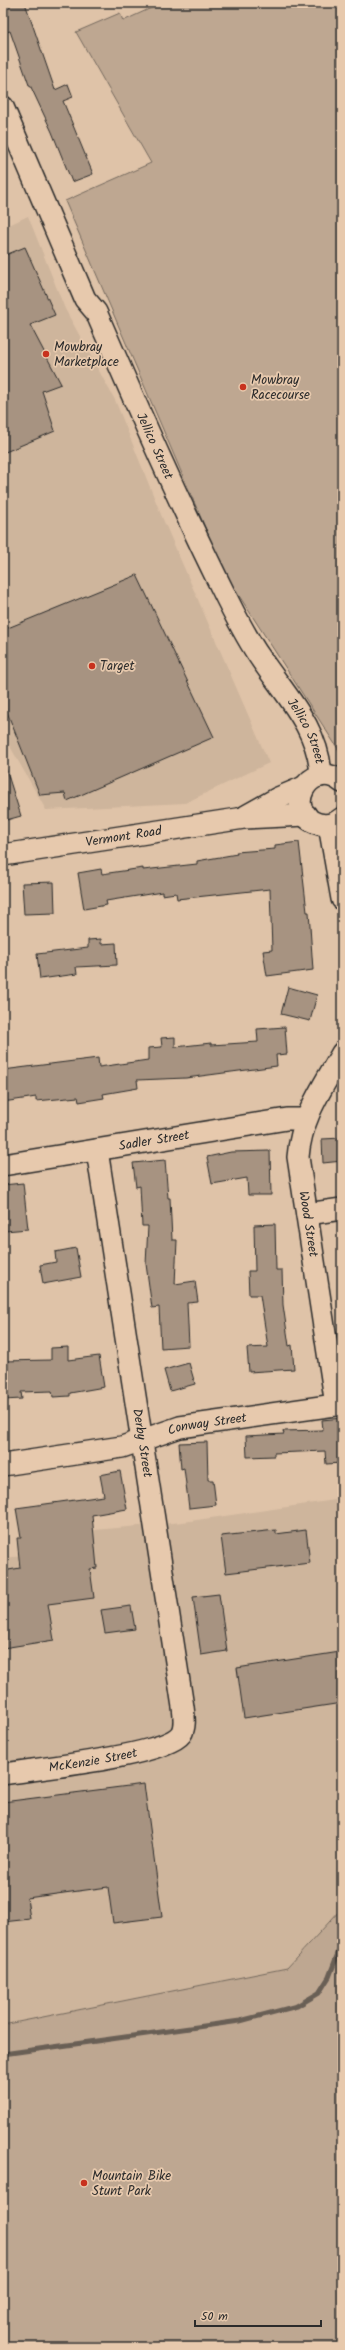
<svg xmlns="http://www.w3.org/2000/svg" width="345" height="2350" viewBox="0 0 345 2350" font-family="Kalam,sans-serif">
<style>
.built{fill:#ceb59c}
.green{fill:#bea791;stroke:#74695e}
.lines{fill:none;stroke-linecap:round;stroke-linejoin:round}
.stream{stroke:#695e55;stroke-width:5}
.building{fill:#a79381;stroke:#2b2b2b}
.minor-casing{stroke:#2b2b2b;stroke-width:24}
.minor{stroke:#e7c9ad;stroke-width:21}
.poi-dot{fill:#c8321e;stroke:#e7c9ad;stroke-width:1.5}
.labels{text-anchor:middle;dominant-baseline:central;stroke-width:3.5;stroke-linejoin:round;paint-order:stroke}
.poi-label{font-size:13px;fill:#2b2b2b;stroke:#e7c9ad;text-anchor:start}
.street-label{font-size:13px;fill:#2b2b2b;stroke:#e7c9ad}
</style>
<rect width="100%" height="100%" fill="#dfc3a8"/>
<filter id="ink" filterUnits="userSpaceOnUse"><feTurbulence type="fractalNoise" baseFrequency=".025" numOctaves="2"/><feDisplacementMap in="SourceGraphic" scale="8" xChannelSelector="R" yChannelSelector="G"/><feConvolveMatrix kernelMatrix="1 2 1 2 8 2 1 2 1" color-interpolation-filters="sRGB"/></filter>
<g filter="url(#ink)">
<g class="built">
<path d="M28,216L65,309L115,400L162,517L269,763L185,803L46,810L3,734V228Z"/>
<path d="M342,1499V1908L287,1968L3,2025V1558L53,1553L50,1534L183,1522Z"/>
</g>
<g class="green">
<path d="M162,3H342V755L225,574L65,201L151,163L76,32L120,13L123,21Z"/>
<path d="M342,1908V2347H3V2025L287,1968Z"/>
</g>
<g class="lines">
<path class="stream" d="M3,2054L240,2021L297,2006L319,1993L329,1977L342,1943"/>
</g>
<g class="building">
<path d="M3,3H25L55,90L68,84L73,97L63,101L93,174L72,182L52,132L30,85H29L10,31L3,33Z"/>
<path d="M25,247L55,315L30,325L61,384L42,391L55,431L3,453V256Z"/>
<path d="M137,575L214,737L67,801L65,793L40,795L3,702V630Z"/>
<path d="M3,769H6L21,816L3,821Z"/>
<path d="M299,842L307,912H309L313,970L267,976L263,951L272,950L270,889L177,899L176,893L162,895V892L106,901L107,905L84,909L78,873L101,869L102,874L143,868V870L197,864V861L237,854L236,852L275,849V845Z"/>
<path d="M54,882L55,913L24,914L22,883Z"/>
<path d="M101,939V944L116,943L117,965L76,967L77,974L40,979L37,954L88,948V940Z"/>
<path d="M288,987L317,995L310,1021L281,1014Z"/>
<path d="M285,1027L287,1054L276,1055L277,1066L186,1078L137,1080L138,1088L103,1094L104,1098L79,1102L78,1097L36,1101V1097L3,1102V1070L98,1058L99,1067L148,1060V1048L162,1047L161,1038L175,1037V1047L211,1043V1045L258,1042L257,1029Z"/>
<path d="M342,1138V1161L323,1163L322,1139Z"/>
<path d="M270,1151L271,1195H248L247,1178L212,1184L207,1157L231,1152Z"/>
<path d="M165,1160L168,1198H170L172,1240H177L175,1284L195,1281L198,1302L187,1303L189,1346L161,1348L159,1307L152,1308L146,1264L148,1226H142L140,1186L136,1187L133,1163Z"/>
<path d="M23,1183L28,1229L5,1231L3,1185Z"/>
<path d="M275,1224L276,1270H282L283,1305L289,1346L292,1345L294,1369L249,1372L247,1348L268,1347L260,1295H249L248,1271H255L254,1225Z"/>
<path d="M76,1248L81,1277L43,1284L40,1265L56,1262L55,1252Z"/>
<path d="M68,1347V1360L99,1356L104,1387L70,1393V1396L53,1397L52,1391L21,1392L22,1399L3,1400V1361L51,1360V1348Z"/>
<path d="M189,1363L195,1384L170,1391L164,1370Z"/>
<path d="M342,1418V1463L326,1464L325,1451L274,1453V1456L247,1457L246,1436L284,1434L283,1431L323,1430L322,1420Z"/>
<path d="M207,1442L208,1480H213L216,1505L189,1508L184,1468L181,1469L179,1443Z"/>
<path d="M120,1471L127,1509L92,1515L97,1568L90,1569L94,1598L48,1604L54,1640L3,1648V1571L20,1568L17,1538H21L16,1508L104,1496L100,1475Z"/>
<path d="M276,1530V1534L306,1530L310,1563L226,1573L221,1536Z"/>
<path d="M219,1594L227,1651L201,1655L193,1597Z"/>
<path d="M131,1606L135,1629L105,1633L101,1610Z"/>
<path d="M340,1652L342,1703L244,1718L237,1668Z"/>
<path d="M144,1784L162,1917L113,1923L108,1887L27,1898L30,1919L3,1922V1802Z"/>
</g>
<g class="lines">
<g class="minor-casing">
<g id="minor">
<path id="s1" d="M3,107L85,299L96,312C138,409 180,505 227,599C237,619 248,641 261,659C286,696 319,729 321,776"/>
<path d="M342,782C309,756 280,813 319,824C327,826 335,824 342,818"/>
<path d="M246,816L278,798L304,787"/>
<path d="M329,825L342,899"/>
<path id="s2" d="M3,855L244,818L306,815"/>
<path id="s3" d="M3,1165L287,1119H305"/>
<path d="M307,1214L342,1209"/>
<path d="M336,1405L298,1157C301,1117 323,1087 342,1053"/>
<path id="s4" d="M3,1465L122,1447L180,1427L342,1404"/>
<path id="s5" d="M3,1774C34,1769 165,1756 181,1734C186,1726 184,1716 183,1707L97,1150"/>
</g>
</g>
<use href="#minor" class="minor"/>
</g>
</g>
<g class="poi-dot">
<circle cx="46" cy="354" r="4"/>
<circle cx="243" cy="387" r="4"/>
<circle cx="92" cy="666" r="4"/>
<circle cx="84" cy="2183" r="4"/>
</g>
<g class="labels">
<g class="poi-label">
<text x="54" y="347">Mowbray<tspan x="54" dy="15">Marketplace</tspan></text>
<text x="251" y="380">Mowbray<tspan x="251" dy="15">Racecourse</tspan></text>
<text x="100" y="666">Target</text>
<text x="92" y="2176">Mountain Bike<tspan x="92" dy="15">Stunt Park</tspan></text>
</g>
<g class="street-label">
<text stroke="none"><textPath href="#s1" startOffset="372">Jellico Street</textPath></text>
<text stroke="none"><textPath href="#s1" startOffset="696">Jellico Street</textPath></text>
<text stroke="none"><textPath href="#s2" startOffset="122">Vermont Road</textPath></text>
<text stroke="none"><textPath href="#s3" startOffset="153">Sadler Street</textPath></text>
<text transform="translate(308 1224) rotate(81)">Wood Street</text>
<text stroke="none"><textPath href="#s4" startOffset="209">Conway Street</textPath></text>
<text transform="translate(142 1443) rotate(81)">Derby Street</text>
<text stroke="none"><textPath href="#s5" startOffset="91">McKenzie Street</textPath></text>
</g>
</g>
<rect width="345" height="2350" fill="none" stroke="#e7c9ad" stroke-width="16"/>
<rect x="8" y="8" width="329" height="2334" fill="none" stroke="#2b2b2b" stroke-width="1.5" filter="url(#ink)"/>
<path d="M195 2320v6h126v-6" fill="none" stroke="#2b2b2b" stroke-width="2"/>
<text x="201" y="2320" font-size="12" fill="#2b2b2b" stroke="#e7c9ad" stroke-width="3" paint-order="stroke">50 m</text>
</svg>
